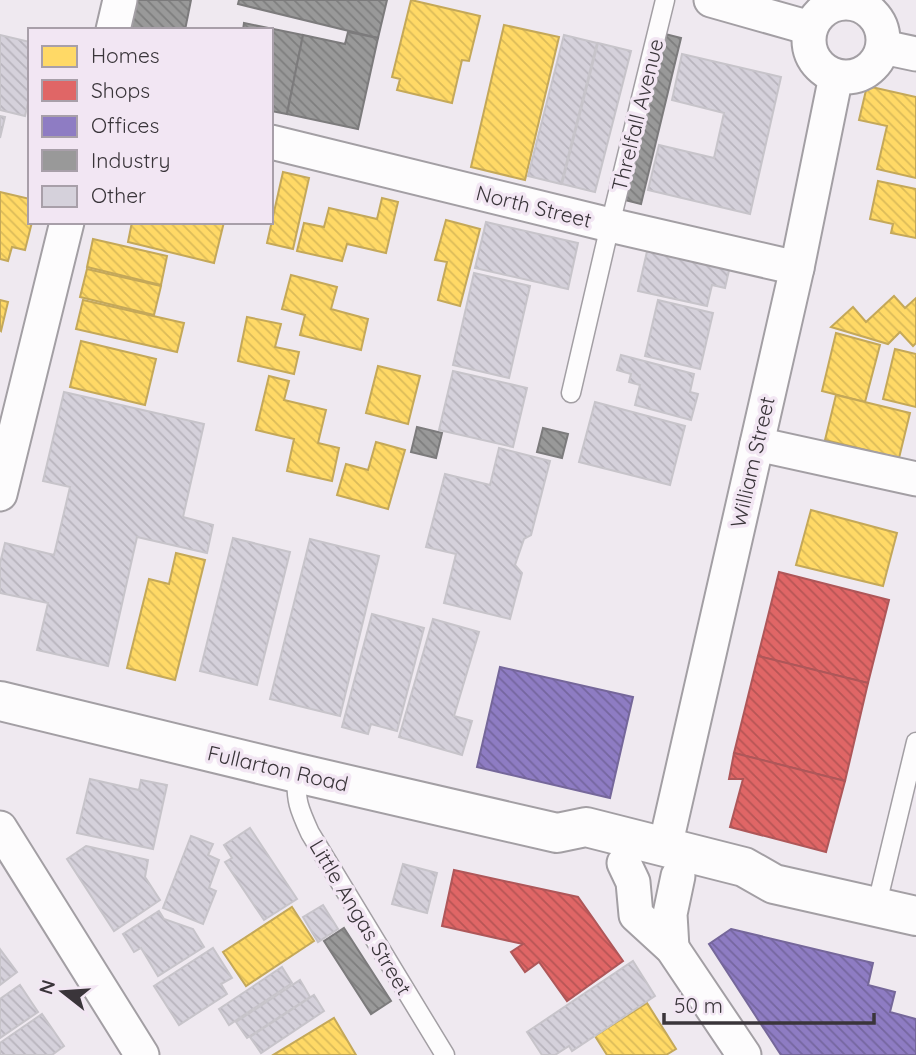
<svg xmlns="http://www.w3.org/2000/svg" width="916" height="1055" viewBox="0 0 916 1055" font-family="Quicksand,sans-serif">
<style>
.homes{fill:url(#homes-back-hatch);stroke:#c4a859;stroke-width:2}
.shops{fill:url(#shops-back-hatch);stroke:#ae5759;stroke-width:2}
.offices{fill:url(#offices-back-hatch);stroke:#75679a;stroke-width:2}
.industry{fill:url(#industry-back-hatch);stroke:#7c7b7c;stroke-width:2}
.building{fill:url(#building-back-hatch);stroke:#c7c4ca;stroke-width:2}
.lines{fill:none;stroke-linecap:round;stroke-linejoin:round}
.lane-casing{stroke:#a39fa4;stroke-width:21}
.street-casing{stroke:#a39fa4;stroke-width:37}
.secondary-casing{stroke:#a39fa4;stroke-width:42}
.lane{stroke:#fdfcfd;stroke-width:18}
.street{stroke:#fdfcfd;stroke-width:33}
.secondary{stroke:#fdfcfd;stroke-width:38}
.labels{text-anchor:middle;dominant-baseline:central;stroke-width:7;stroke-linejoin:round;paint-order:stroke}
.street-label{font-size:21px;fill:#3a353a;stroke:#f2e6f3}
</style>
<defs>
<pattern id="homes-back-hatch" width="6" height="6" patternUnits="userSpaceOnUse" patternTransform="scale(1.75)"><rect width="6" height="6" fill="#ffd966"/><path d="M-1 5l2 2M0 0l6 6M5-1l2 2" fill="none" stroke="#dbbb59"/></pattern>
<pattern id="shops-back-hatch" width="6" height="6" patternUnits="userSpaceOnUse" patternTransform="scale(1.75)"><rect width="6" height="6" fill="#e06666"/><path d="M-1 5l2 2M0 0l6 6M5-1l2 2" fill="none" stroke="#b75555"/></pattern>
<pattern id="offices-back-hatch" width="6" height="6" patternUnits="userSpaceOnUse" patternTransform="scale(1.75)"><rect width="6" height="6" fill="#8e7cc3"/><path d="M-1 5l2 2M0 0l6 6M5-1l2 2" fill="none" stroke="#75669f"/></pattern>
<pattern id="industry-back-hatch" width="6" height="6" patternUnits="userSpaceOnUse" patternTransform="scale(1.75)"><rect width="6" height="6" fill="#999"/><path d="M-1 5l2 2M0 0l6 6M5-1l2 2" fill="none" stroke="#7e7e7e"/></pattern>
<pattern id="building-back-hatch" width="6" height="6" patternUnits="userSpaceOnUse" patternTransform="scale(1.75)"><rect width="6" height="6" fill="#d5d1db"/><path d="M-1 5l2 2M0 0l6 6M5-1l2 2" fill="none" stroke="#b8b4bd"/></pattern>
</defs>
<rect width="100%" height="100%" fill="#efe9f0"/>
<g class="homes">
<path d="M411,0L480,16L469,61L462,60L452,103L397,90L400,79L392,77Z"/>
<path d="M504,25L559,37L525,180L471,167Z"/>
<path d="M867,86L916,97V178L877,169L887,126L859,120Z"/>
<path d="M283,172L309,178L293,249L267,243Z"/>
<path d="M878,181L916,189V238L891,233L893,224L870,219Z"/>
<path d="M0,192L30,199V222H32L25,250L12,247L8,261L0,259Z"/>
<path d="M382,198L398,202L386,253L347,244L342,261L297,251L304,223L324,227L329,208L377,219Z"/>
<path d="M446,220L480,229L460,306L438,300L447,262L435,260Z"/>
<path d="M132,222H224L214,263L128,242Z"/>
<path d="M93,239L167,256L161,285L87,267Z"/>
<path d="M87,269L161,286L154,315L80,297Z"/>
<path d="M291,275L337,287L331,309L368,319L361,350L300,335L305,315L282,309Z"/>
<path d="M894,296L905,308L916,298V343L913,346L900,332L888,344L831,327L853,307L866,322Z"/>
<path d="M0,300L8,302L1,331L0,330Z"/>
<path d="M83,300L184,323L177,352L76,329Z"/>
<path d="M247,317L281,324L275,347L299,352L294,374L238,361Z"/>
<path d="M836,333L880,345L865,402L822,391Z"/>
<path d="M81,341L156,359L145,405L70,387Z"/>
<path d="M895,349L916,354V407L883,399Z"/>
<path d="M378,366L420,376L408,424L366,413Z"/>
<path d="M269,376L289,381L284,400L326,410L318,443L339,448L332,481L287,471L294,439L256,430Z"/>
<path d="M836,395L910,413L899,458L825,440Z"/>
<path d="M376,442L405,450L388,509L337,495L346,464L368,470Z"/>
<path d="M811,510L897,533L883,586L796,565Z"/>
<path d="M176,553L205,560L175,680L127,668L149,579L169,584Z"/>
<path d="M292,907L314,941L246,986L223,952Z"/>
<path d="M647,1003L676,1049L666,1055H607L595,1036Z"/>
<path d="M334,1018L356,1055H273Z"/>
</g>
<g class="shops">
<path d="M779,572L889,600L868,683L758,656Z"/>
<path d="M758,656L868,683L845,781L734,753Z"/>
<path d="M734,753L845,781L826,852L730,827L743,779H729Z"/>
<path d="M454,870L578,897L623,961L567,1001L539,962L525,972L511,952L523,944L442,926Z"/>
</g>
<g class="offices">
<path d="M500,667L633,697L610,798L477,767Z"/>
<path d="M731,929L873,963L868,985L895,992L890,1012L916,1019V1055H781L709,944Z"/>
</g>
<g class="industry">
<path d="M133,0H191L185,30H126Z"/>
<path d="M239,0H387L378,38L238,4Z"/>
<path d="M244,23L303,35L287,114L271,111V30H243Z"/>
<path d="M348,32L378,38L358,129L287,114L303,35L345,44Z"/>
<path d="M661,33L681,38L641,204L621,199Z"/>
<path d="M417,427L442,433L436,458L411,452Z"/>
<path d="M543,428L568,434L562,458L537,452Z"/>
<path d="M344,928L391,1001L371,1014L324,941Z"/>
</g>
<g class="building">
<path d="M0,35L30,42V94L25,116L0,110Z"/>
<path d="M564,35L597,43L561,184L528,176Z"/>
<path d="M598,43L631,51L595,192L562,184Z"/>
<path d="M682,54L781,77L750,214L648,190L659,145L714,158L724,113L672,100Z"/>
<path d="M0,116L5,117L0,138Z"/>
<path d="M486,222L578,243L568,289L475,268Z"/>
<path d="M648,247L730,266L725,288L712,285L707,306L638,291Z"/>
<path d="M474,273L530,286L509,378L453,365Z"/>
<path d="M658,300L713,313L700,369L645,356Z"/>
<path d="M621,355L694,374L690,392L698,394L691,420L635,405L640,385L629,382L631,374L617,370Z"/>
<path d="M453,371L527,388L513,447L439,430Z"/>
<path d="M64,392L204,424L183,517L213,525L207,553L137,537L108,666L37,650L48,603L0,593V563L5,543L54,555L70,487L43,481Z"/>
<path d="M595,402L685,426L670,485L579,462Z"/>
<path d="M499,448L550,461L531,535L524,539L515,565L522,573L510,619L444,603L456,554L426,547L445,474L490,485Z"/>
<path d="M233,538L290,552L257,685L200,671Z"/>
<path d="M310,539L379,556L340,716L270,699Z"/>
<path d="M372,614L424,628L397,731L371,724L368,734L342,727Z"/>
<path d="M433,619L479,632L454,716L472,721L462,755L399,737Z"/>
<path d="M90,779L139,790L141,780L167,785L153,849L77,833Z"/>
<path d="M250,828L297,899L264,920L225,862L232,858L224,845Z"/>
<path d="M191,836L213,844L208,855L219,860L209,888L216,891L203,924L163,908Z"/>
<path d="M86,846L148,860L145,877L160,900L114,931L67,859Z"/>
<path d="M403,864L437,873L427,913L392,904Z"/>
<path d="M323,905L338,929L318,942L303,917Z"/>
<path d="M159,911L164,919L193,929L204,947L158,976L141,948L134,952L123,934Z"/>
<path d="M213,948L232,978L221,984L227,994L179,1025L154,986Z"/>
<path d="M0,949L17,972L0,985Z"/>
<path d="M633,961L655,996L572,1051L569,1046L555,1055H542L527,1032Z"/>
<path d="M282,967L292,983L229,1025L219,1009Z"/>
<path d="M300,980L310,997L247,1038L236,1022Z"/>
<path d="M20,985L38,1012L0,1038V999Z"/>
<path d="M314,995L324,1011L261,1053L250,1037Z"/>
<path d="M42,1014L64,1046L52,1055H0V1043Z"/>
</g>
<g class="lines">
<g class="lane-casing">
<g id="lane">
<path d="M571,393L610,225L665,0"/>
<path d="M297,773C295,800 299,809 310,833L445,1055"/>
<path d="M876,908L916,742"/>
</g>
</g>
<g class="street-casing">
<g id="street">
<path d="M711,0L810,28"/>
<circle cx="846" cy="40" r="37"/>
<path d="M113,30L120,0"/>
<path d="M883,47L916,54"/>
<path d="M271,142L610,225L797,268"/>
<path d="M757,444L916,479"/>
<path d="M0,494L67,222"/>
<path d="M0,828L142,1055"/>
<path d="M665,847L797,268L836,76"/>
<path d="M624,863L633,882L636,915L672,948L744,1055"/>
<path d="M672,948L670,914L678,876"/>
</g>
</g>
<g class="secondary-casing">
<path id="secondary" d="M0,701L297,773L557,833L586,827L744,867L774,884L916,916"/>
</g>
<use href="#lane" class="lane"/>
<use href="#street" class="street"/>
<use href="#secondary" class="secondary"/>
</g>
<g class="labels">
<g class="street-label">
<text transform="translate(637 115) rotate(-76)">Threlfall Avenue</text>
<text transform="translate(534 206) rotate(14)">North Street</text>
<text transform="translate(752 462) rotate(-77)">William Street</text>
<text transform="translate(278 768) rotate(13)">Fullarton Road</text>
<text transform="translate(361 917) rotate(59)">Little Angas Street</text>
</g>
</g>
<rect x="28" y="28" width="245" height="196" fill="#f2e6f3" stroke="#a89fa9" stroke-width="2"/>
<rect x="42" y="46" width="35" height="21" fill="#ffd966" stroke="#a89fa9" stroke-width="2"/>
<text x="91" y="63" font-size="21" fill="#3a353a">Homes</text>
<rect x="42" y="80" width="35" height="21" fill="#e06666" stroke="#a89fa9" stroke-width="2"/>
<text x="91" y="98" font-size="21" fill="#3a353a">Shops</text>
<rect x="42" y="116" width="35" height="21" fill="#8e7cc3" stroke="#a89fa9" stroke-width="2"/>
<text x="91" y="133" font-size="21" fill="#3a353a">Offices</text>
<rect x="42" y="150" width="35" height="21" fill="#999999" stroke="#a89fa9" stroke-width="2"/>
<text x="91" y="168" font-size="21" fill="#3a353a">Industry</text>
<rect x="42" y="186" width="35" height="21" fill="#d5d1db" stroke="#a89fa9" stroke-width="2"/>
<text x="91" y="203" font-size="21" fill="#3a353a">Other</text>
<g transform="translate(63 992) rotate(287)" stroke="#f2e6f3" stroke-width="5" paint-order="stroke">
<path d="M0-5L12 26L0 18L-12 26Z" fill="#3a353a"/>
<text y="-10" font-size="19" font-weight="bold" text-anchor="middle" fill="#3a353a">N</text>
</g>
<path d="M664 1013v10h210v-10" fill="none" stroke="#3a353a" stroke-width="3.5"/>
<text x="674" y="1013" font-size="21" fill="#3a353a" stroke="#f2e6f3" stroke-width="5" paint-order="stroke">50 m</text>
</svg>
